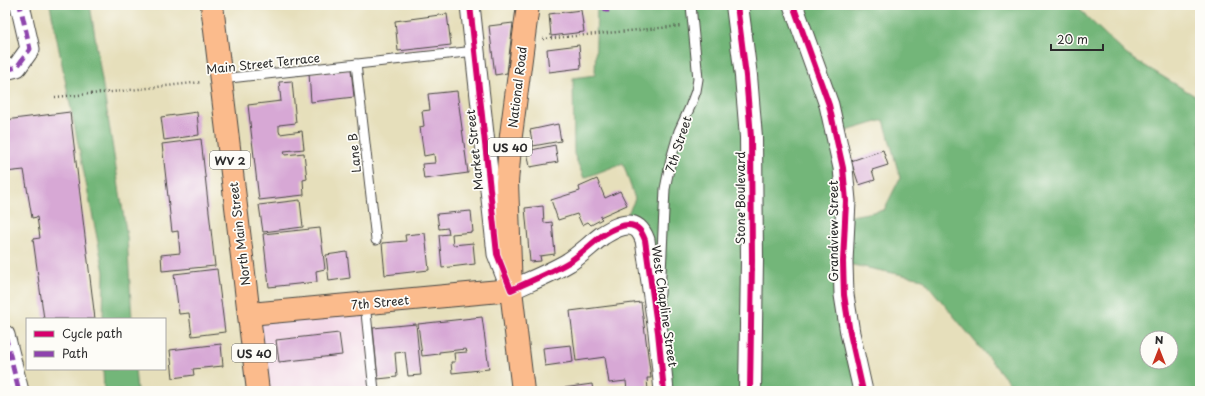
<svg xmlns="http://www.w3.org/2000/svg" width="1205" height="396" viewBox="0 0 1205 396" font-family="'Playpen Sans',sans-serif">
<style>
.built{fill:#f0d0e4}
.forest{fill:#73b679;stroke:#4f7052;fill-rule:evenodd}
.building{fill:#d7a8d5}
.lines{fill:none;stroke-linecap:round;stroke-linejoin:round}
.service-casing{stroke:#474641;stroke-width:11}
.minor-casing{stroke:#474641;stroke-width:21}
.tertiary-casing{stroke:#474641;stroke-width:24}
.primary-casing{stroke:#474641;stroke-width:24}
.path{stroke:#474641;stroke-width:2.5;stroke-dasharray:1 3;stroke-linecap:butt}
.service{stroke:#fff;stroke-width:9}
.minor{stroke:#fff;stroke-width:19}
.tertiary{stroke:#fff;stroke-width:22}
.primary{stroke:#fbbb8c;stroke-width:22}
.quiet{stroke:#8e44ad;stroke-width:5;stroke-dasharray:10 5;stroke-linecap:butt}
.cycleway-casing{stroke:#fdfcf7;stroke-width:8}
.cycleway{stroke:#d6006c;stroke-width:6}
.labels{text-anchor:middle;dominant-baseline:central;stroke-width:3.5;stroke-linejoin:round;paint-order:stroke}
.shield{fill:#fdfcf7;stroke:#6a6a68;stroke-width:1}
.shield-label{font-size:11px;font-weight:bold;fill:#2b2b2b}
.street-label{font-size:12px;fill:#2b2b2b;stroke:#fdfcf7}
</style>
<rect width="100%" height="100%" fill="#fdfcf7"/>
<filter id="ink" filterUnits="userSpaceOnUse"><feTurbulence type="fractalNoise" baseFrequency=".025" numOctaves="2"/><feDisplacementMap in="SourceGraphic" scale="8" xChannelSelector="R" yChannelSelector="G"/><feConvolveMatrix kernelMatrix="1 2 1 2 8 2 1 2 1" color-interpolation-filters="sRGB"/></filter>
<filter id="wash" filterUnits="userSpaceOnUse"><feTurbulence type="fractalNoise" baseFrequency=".012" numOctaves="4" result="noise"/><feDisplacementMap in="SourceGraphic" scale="16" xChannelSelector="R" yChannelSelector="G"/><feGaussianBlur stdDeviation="0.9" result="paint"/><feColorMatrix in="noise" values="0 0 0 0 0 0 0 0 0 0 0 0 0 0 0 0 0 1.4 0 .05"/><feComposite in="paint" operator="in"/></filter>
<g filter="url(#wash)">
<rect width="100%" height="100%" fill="#e6dfbb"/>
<path class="built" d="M370,303L379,391H258L249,314Z"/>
<g class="forest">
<path d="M50,5H90L127,237L132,319H103L104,272Z"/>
<path d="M597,5H1077L1087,17L1127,55L1200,99V391H1016L923,279L843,263L863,391H664L645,240L622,226L635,199L623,163L584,178L574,154L573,78L595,75ZM884,120L900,178L884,210L846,217L836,134ZM1147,338H1171V362H1147Z"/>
<path d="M103,369H135L137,391H104Z"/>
</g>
<g id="blocks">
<g class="building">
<path d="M581,10L584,32L551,36L549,14Z"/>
<path d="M447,14L451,45L398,51L395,21Z"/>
<path d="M513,23L507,73L495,75L489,26Z"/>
<path d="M579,45L581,68L549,72L547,49Z"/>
<path d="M351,69L354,97L311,102L309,73Z"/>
<path d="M292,81L296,123L279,125V131L280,134L302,131L304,149L284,151L285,155L304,153L307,179L303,180L304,195L259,200L248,105L281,101L279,82Z"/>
<path d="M457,91L468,173L424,179L422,164L435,163L434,154L424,156L420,127L424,126L422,111L430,110L428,94Z"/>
<path d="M70,112L95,319H44L33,239L40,238L37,217L32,218L24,170L5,172V120Z"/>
<path d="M197,112L199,135L164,140L161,117Z"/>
<path d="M558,124L561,141L533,146L530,130Z"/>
<path d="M201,139L215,266L162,271L161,255L180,253L178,231L172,232L162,144Z"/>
<path d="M555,145L558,162L530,167L527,151Z"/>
<path d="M883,150L888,165L872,170L875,180L859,185L851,161Z"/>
<path d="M597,179L605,198L620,191L627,205L600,217L602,219L591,225L588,222L582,225L577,214L558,220L551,200L580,191L579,187Z"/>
<path d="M300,200L303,227L263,232L259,205Z"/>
<path d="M543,206L544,223L552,222L555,254L540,256L541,261L530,262L525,208Z"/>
<path d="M471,211L473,232L452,234L453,245L473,243L475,264L442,268L439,235L449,234L448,228L439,229L437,214Z"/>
<path d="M320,228L325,269L316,271L317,282L269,287L263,234Z"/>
<path d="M425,233L429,270L385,275L382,243L406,241L405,235Z"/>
<path d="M347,252L350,278L329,281L326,255Z"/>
<path d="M217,269L225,332L192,336L189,313L179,314L174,274Z"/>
<path d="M641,302L651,378H647L648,391H627L626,381L609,383L605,357L576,361L570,311Z"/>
<path d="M482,317L489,369L452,373L451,362H455L454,353L467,352L466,349L439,352V354L422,356L418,324Z"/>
<path d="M416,324L421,375L408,376L405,352L395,353L397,377L378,379L373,328Z"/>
<path d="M339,333L342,355L279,362L276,340Z"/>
<path d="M221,344L223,366L193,369L194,375L173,378L170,350Z"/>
<path d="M571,345L573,362L545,366L543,348Z"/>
<path d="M592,384L593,391H549V390Z"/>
</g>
</g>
</g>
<g filter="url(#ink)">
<use href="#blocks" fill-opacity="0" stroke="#474641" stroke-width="1"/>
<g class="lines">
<g class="service-casing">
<g id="service">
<path d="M356,64L376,240"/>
<path d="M221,79L475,51"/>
<path d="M660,294L665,189L671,159L679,131L690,107L696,91L698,79L691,5"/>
<path d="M365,303L374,391"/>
</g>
</g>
<g class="minor-casing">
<g id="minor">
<path d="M470,5L497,254L511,290C530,281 551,273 569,262C581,254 591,244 603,235C610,231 619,225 628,225C638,225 642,232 645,240L658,332L664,391"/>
<path d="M793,5L829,105L843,168L846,201L843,262L844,295L850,333L863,391"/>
<path d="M5,70L17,67L30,49L20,5"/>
<path d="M5,335L19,391"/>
</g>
</g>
<g class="tertiary-casing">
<path id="tertiary" d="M737,5L746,76L751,137L752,260L750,391"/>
</g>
<g class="primary-casing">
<g id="primary">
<path d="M212,5L258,391"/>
<path d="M249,314L511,290"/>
<path d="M523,391L511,290L507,182L511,135L528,5"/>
</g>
</g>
<g class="path">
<path d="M543,39L681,26"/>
<path d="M55,97L112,92L202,82"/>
</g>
<use href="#service" class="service"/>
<use href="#minor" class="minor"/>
<use href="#tertiary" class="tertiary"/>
<use href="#primary" class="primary"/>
<g class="quiet">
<path d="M601,5L607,10H611L617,5"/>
<path d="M5,70L17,67L30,49L20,5"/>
<path d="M5,335L19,391"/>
</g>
<g class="cycleway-casing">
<g id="cycleway">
<path d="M470,5L497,254L511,290C530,281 551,273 569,262C581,254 591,244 603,235C610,231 619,225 628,225C638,225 642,232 645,240L658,332L664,391"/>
<path d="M737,5L746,76L751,137L752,260L750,391"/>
<path d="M793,5L829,105L843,168L846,201L843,262L844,295L850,333L863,391"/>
</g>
</g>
<use href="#cycleway" class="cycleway"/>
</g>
</g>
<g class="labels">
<g class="shield">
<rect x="488" y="138" width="44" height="18" rx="3"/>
<rect x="210" y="151" width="40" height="18" rx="3"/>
<rect x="232" y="344" width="44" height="18" rx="3"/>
</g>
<g class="shield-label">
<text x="510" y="147">US 40</text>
<text x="230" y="160">WV 2</text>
<text x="254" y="353">US 40</text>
</g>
<g class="street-label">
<text transform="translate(263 63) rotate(-6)">Main Street Terrace</text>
<text transform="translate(517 87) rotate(-83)">National Road</text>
<text transform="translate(678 144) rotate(-72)">7th Street</text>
<text transform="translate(474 150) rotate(-96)">Market Street</text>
<text transform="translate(354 153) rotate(-96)">Lane B</text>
<text transform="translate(740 198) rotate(-90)">Stone Boulevard</text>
<text transform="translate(833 231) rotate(-90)">Grandview Street</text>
<text transform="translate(239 234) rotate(-97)">North Main Street</text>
<text transform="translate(380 302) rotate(-5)">7th Street</text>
<text transform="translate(665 306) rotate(82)">West Chapline Street</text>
</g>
</g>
<rect width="1205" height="396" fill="none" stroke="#fdfcf7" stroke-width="20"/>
<rect x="26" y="318" width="140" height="52" fill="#fdfcf7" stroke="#a9a8a5"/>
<rect x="34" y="331" width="20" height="6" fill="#d6006c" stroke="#a9a8a5"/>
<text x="62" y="338" font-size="12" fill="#2b2b2b">Cycle path</text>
<rect x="34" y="351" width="20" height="6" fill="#8e44ad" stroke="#a9a8a5"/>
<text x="62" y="358" font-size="12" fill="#2b2b2b">Path</text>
<g transform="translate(1159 350)"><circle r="19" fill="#fdfcf7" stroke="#a9a8a5"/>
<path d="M0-3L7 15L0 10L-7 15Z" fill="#c8321e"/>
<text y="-6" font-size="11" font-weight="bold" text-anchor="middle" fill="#2b2b2b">N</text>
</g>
<path d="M1051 44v6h52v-6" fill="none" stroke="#2b2b2b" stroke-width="2"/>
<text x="1057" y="44" font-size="12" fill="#2b2b2b" stroke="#fdfcf7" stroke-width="3" paint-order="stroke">20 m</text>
</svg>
